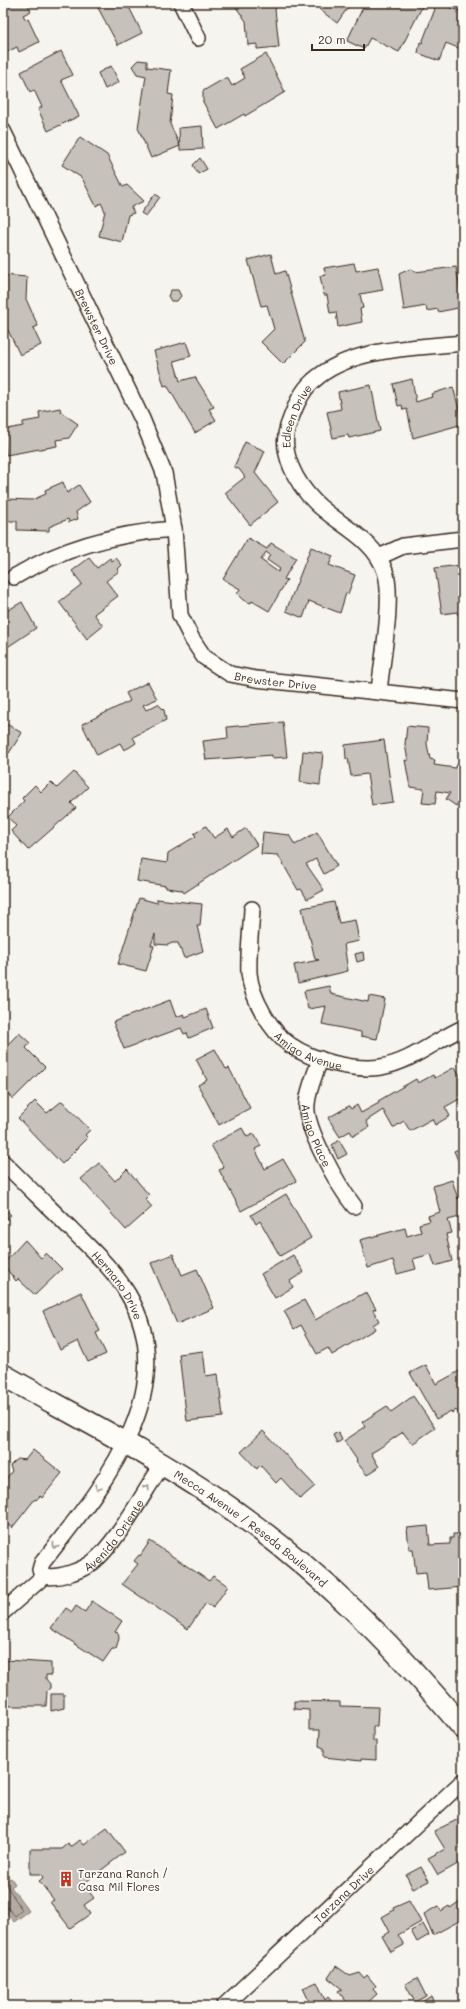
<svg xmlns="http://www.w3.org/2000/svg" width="466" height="2009" viewBox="0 0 466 2009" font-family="Mali,sans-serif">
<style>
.water{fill:#b4aca4;stroke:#84786e}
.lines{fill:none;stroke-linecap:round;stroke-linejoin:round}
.shore{stroke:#6b5e54;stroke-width:1}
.building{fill:#c7c1bb;stroke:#3b2a1e;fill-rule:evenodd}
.minor-casing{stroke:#3b2a1e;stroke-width:18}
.secondary-casing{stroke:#3b2a1e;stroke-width:24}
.minor{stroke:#fdfcf7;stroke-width:15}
.secondary{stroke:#fdfcf7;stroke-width:21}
.oneway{stroke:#9c938a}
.labels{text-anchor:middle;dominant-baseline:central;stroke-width:3.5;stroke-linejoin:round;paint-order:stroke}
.street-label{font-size:11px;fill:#3b2a1e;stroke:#fdfcf7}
.poi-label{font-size:11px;fill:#3b2a1e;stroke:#fdfcf7;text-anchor:start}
</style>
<rect width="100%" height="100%" fill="#f5f4ee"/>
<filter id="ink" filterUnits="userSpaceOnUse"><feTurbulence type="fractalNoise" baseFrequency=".025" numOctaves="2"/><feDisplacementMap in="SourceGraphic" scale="8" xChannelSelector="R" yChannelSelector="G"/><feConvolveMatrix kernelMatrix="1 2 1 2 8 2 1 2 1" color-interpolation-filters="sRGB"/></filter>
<g filter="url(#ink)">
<path class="water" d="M11,1878L15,1884L11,1887L29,1911L14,1922L3,1908V1882Z"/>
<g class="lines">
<path class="shore" d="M3,1885L7,1886L22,1910L15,1916L7,1907L3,1906"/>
</g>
<g class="building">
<path d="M3,3H27L31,11L23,15L26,20L28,19L39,42L19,52L17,47L7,52L3,43Z"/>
<path d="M87,3H127L142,33L118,45L97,6L99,5L98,3L89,7Z"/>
<path d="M233,3H280L281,4L275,9L279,47L257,49V44L248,45L246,21Z"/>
<path d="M323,3H351L337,23L319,9Z"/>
<path d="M365,3H392L399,7L401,3H424L399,52L370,38L364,49L347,41Z"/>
<path d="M436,3L463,12V50L446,43L439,61L418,53L420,42L422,43L435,9L434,8Z"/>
<path d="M61,51L73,75L61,80L79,116L48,131L38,109L42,107L34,90L30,92L21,72Z"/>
<path d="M266,54L285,92L245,116L244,114L218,129L203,102V91L227,77L232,86L245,78L240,69Z"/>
<path d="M138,60L147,61V67L171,70L168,94L173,95L170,124L180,146L151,158L138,128L146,76L137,74L132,66Z"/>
<path d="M111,66L119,82L105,89L98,73Z"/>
<path d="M202,126L203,149L180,150L179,128Z"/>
<path d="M80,137L107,155L123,187L127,185L144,201L131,207L134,213L128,215L122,242L99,236L105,211L101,203L96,206L82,178L62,165Z"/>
<path d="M200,158L207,169L198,174L193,165Z"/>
<path d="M155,194L160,197L146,216L141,213Z"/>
<path d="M271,254L276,274L285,271L305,342L283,364L261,342L274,329L267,305L261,306L248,260Z"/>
<path d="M354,263L356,271L378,267L383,290L360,294L363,308L360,309L362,322L338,327L336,312L330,313L327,295H324L320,276L326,275L324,268Z"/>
<path d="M456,267L463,307L438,312V309L427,311L426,306L404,310L399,274L410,269L415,272Z"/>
<path d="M3,275L27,277L26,299L38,326L33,328L41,345L20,355L3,320Z"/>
<path d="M171,290H178L181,296L177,301H171L168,296Z"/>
<path d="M186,342L191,356L174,361L180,381L195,377L214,407L209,409L216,420L195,433L167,385L164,386L154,351Z"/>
<path d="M412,379L416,402L432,397L431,394L453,387L463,424L413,438L407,409L403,410L402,405L398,406L393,384Z"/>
<path d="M371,385L380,431L349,438L348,435L333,438L327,412L341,409L338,392Z"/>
<path d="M60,408L61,412L78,424L69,438L56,440L57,446L6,455L3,430L23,426V422L40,419L39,412Z"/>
<path d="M245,442L265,451L255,473L278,502L250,525L225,493L245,477L239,469L234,467Z"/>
<path d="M63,482L67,493L79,485L90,502L76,512L78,519L69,522L68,519L56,524L49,527V531L17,530V521H7V499L32,500L46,494L45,490Z"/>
<path d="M248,538L267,549L271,543L296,558L284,579L287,580L269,611L252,601L251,603L243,600L237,594L240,589L223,579ZM266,552L270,555L267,560L280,569L278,572L261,560Z"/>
<path d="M311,547L333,556L329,565L355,575L348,594L346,593L340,613L309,601L303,618L286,611Z"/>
<path d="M89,558L97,568L110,558L112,561L116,558L122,565L118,569L119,571L106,581L118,596L94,614L103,626L87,639L59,602L82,584L72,571Z"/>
<path d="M461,565L463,570V614L458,615L457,612L442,614L435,568Z"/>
<path d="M22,602L36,628L3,650V613Z"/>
<path d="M148,682L157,699L143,705L146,710L158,704L164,710L166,720L133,737L136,743L130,747L124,750L120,743L97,755L82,724L130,701L126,693Z"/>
<path d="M3,722L22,733L9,753L3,750Z"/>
<path d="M283,722L287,757L272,758V755L206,760L203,741L228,738L227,727Z"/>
<path d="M407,726L428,728L427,744L430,759L435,760L434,765L455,768L461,759L463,761V800L461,799L456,806L446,799L450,793L437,791L435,804L422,803L424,789L410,787L405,760L408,761L405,744Z"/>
<path d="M384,740L393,802L372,805L367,774L351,776L348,758L346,759L345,745Z"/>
<path d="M303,751L323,753L320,785L300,782Z"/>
<path d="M74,772L88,787L71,803L76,808L28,850L11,831L16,826L8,817L24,801L22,798L35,785L41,792L51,782L57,788Z"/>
<path d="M206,826L214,838L228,829L233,837L246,828L257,845L184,893L182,890L166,888V886L137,881L141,859L167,863L168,853L196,836L194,834Z"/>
<path d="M263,832L289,835L295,845L317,832L337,866L324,874L316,859L306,864L324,890L307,899L301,889L298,890L278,855L261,854Z"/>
<path d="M139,898L157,903V899L202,904L200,926H197L203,951L184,958L178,943H172L168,945L155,944V934L151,945L154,946L146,971L118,964Z"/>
<path d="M334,902L339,923L355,920L359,941L344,944L348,971L298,983L294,965L319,960L315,959L310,938H309L302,908Z"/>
<path d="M363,952L364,960L357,962L355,954Z"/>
<path d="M329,986L331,994L368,1002L369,996L385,999L377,1039L361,1036V1032L322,1024L326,1006L308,1009L304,991Z"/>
<path d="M170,1000L176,1017L184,1014L185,1017L206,1009L213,1028L189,1038L187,1033L184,1034L181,1028L124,1049L113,1022Z"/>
<path d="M19,1033L30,1043L26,1048L45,1067L13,1099L3,1090V1049Z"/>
<path d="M215,1049L226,1069L229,1068L250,1108L219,1125L198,1085L207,1080L196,1059Z"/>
<path d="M455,1067L463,1081V1097L445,1107L450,1116L435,1125L432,1119L410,1131L404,1121L393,1128L383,1110L366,1121L369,1127L353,1136L350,1131L340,1137L328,1118L349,1106L351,1109L357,1105L361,1113L379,1103L378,1101L416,1079L418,1083L433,1075L435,1078Z"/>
<path d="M35,1101L47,1113L62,1101L90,1130L85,1135L88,1138L62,1164L18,1118Z"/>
<path d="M242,1128L247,1137L254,1134L261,1146L255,1149L265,1169L283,1159L296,1181L241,1211L219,1170L224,1168L211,1145Z"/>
<path d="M339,1140L347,1154L338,1159L332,1145Z"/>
<path d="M463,1147V1172L454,1151Z"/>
<path d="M99,1163L115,1181L127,1169L149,1195L145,1199L152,1207L126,1230L81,1179Z"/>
<path d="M452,1180L458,1199L463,1197V1207L460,1208L463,1216L448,1220L452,1233L446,1234L452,1261L435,1266L431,1254L413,1259L416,1269L397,1274L393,1260L368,1268L360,1240L405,1228L407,1236L421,1232L419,1224L430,1221L428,1216L440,1212L433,1186Z"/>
<path d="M286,1194L311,1238L280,1256L260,1221L256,1224L251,1215Z"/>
<path d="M3,1207L11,1215L3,1222Z"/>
<path d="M25,1240L41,1258L46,1253L62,1269L35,1295L18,1279L16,1281L3,1264Z"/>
<path d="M173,1254L182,1275L197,1269L214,1308L177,1324L151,1263Z"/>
<path d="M293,1255L304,1272L290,1281L293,1287L275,1298L261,1274Z"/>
<path d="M81,1292L100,1331L96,1333L106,1354L88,1362L78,1341L60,1350L43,1311Z"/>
<path d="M366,1292L376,1309L373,1310L379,1321L373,1325L375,1329L332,1355L328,1348L317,1354L301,1325L294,1329L284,1311L304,1300L315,1320Z"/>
<path d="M203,1351L206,1376L218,1374L223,1417L187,1421L179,1354Z"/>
<path d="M426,1365L436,1384L463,1369V1412L459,1414L456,1410L452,1413L451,1411L436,1419L410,1373Z"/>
<path d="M413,1396L435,1428L412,1444L403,1432L378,1449L371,1453L379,1467L367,1475L356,1461L357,1460L344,1441L365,1427L362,1422L387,1406L391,1412Z"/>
<path d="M263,1431L315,1486L300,1499L281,1478L276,1483L260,1465L257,1469L241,1452Z"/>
<path d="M338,1432L342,1440L337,1443L333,1435Z"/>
<path d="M33,1450L62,1473L42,1498L40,1496L36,1500L35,1499L12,1528L3,1521V1483L12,1471L10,1466L14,1462L18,1459L25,1460Z"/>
<path d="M428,1526L430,1545L450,1544V1538H453V1534H463V1587L428,1590L426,1572L416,1573L413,1549H409L407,1528Z"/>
<path d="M150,1541L209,1581L213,1576L228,1586L213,1608L206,1603L188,1629L122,1584L138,1564L134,1561L139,1555L140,1556Z"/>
<path d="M92,1601L122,1621L115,1632L118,1633L119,1638L117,1646L116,1649H112L103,1662L51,1628L66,1608L72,1612L76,1606L85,1612Z"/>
<path d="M5,1660L51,1663V1675H46V1679L50,1684V1688L47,1691L46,1706H3Z"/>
<path d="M51,1694H64V1708L51,1711Z"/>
<path d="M294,1701L340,1702V1706L378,1707L377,1726H373V1741H376V1760L361,1759V1761L324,1757V1748L319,1746L320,1730H309V1710L294,1709Z"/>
<path d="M463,1817V1861L438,1875L428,1858L445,1849L434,1831Z"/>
<path d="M107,1828L125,1852L83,1884L94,1898L84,1905L90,1914L70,1928L50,1902L54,1900L39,1881L44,1877L41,1874H30V1849H62L68,1844L71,1847L80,1840L84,1845Z"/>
<path d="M421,1867L429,1881L413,1889L406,1875Z"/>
<path d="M463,1899V1919L433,1935L424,1914L438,1906L441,1911L449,1906L450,1908Z"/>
<path d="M409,1901L421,1922L398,1935L404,1945L391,1952L382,1936L390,1932L382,1917L394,1910L393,1908Z"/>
<path d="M423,1924L429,1935L417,1942L411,1931Z"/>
<path d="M336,1966L350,1976L360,1973L364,1978L367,1975L376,1986L373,1989L377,1994L364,2006H350L338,1991L342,1989L328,1978Z"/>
<path d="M417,1978L426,1996L415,2002L405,1984Z"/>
<path d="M317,1982L325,2000L328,1997L335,2006H303L309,2001L303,1988Z"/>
<path d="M431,1996L433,2001L427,2005V2006H416Z"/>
</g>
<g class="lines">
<g class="minor-casing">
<g id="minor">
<path d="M181,3L198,38"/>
<path id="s1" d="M3,131L142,419L164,473L174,529L180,615L192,639L204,657L230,674L256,679L463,701"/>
<path d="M379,557L403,546L463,539"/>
<path d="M14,577C62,548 118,533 174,529"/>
<path id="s2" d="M379,691C382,661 394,597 385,571C373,537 339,526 315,502C296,483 279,452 288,426C294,410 300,392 313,381C350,347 415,348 463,343"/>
<path id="s3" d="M252,909C251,930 248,952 249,973C251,997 271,1032 290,1045C313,1061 354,1071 381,1067C411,1062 436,1040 463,1028"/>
<path id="s4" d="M320,1059C316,1073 308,1089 307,1104C304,1127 339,1187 354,1206"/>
<path id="s5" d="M3,1162C26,1185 49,1207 72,1230C92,1250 113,1269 128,1294C185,1391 100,1489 42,1563L40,1570L44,1576"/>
<path id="s6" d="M44,1576C58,1579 81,1571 93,1562C117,1543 145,1490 163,1464"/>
<path d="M3,1612L44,1576"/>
<path id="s7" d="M224,2006L463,1781"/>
</g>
</g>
<g class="secondary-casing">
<g id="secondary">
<path id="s8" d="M3,1375C76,1416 151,1454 220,1501C313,1564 391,1642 463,1728"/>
</g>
</g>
<use href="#minor" class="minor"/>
<use href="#secondary" class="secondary"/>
</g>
<defs><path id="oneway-chevron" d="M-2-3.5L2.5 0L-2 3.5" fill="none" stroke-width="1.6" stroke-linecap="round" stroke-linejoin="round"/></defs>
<g class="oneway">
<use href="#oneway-chevron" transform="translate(147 1487) rotate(-57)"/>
<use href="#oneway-chevron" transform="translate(98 1488) rotate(124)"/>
<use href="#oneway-chevron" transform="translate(55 1546) rotate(128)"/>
</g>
</g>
<defs>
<g id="building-bare" transform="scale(1.2)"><path d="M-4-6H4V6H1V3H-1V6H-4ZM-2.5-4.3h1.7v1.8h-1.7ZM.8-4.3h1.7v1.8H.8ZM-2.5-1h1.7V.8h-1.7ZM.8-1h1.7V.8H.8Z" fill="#c8321e" stroke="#fdfcf7" stroke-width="2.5" paint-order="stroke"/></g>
</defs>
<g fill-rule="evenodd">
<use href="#building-bare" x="66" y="1879"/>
</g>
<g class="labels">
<g class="street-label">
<text stroke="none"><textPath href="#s1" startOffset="217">Brewster Drive</textPath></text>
<text stroke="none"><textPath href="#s2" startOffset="317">Edleen Drive</textPath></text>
<text stroke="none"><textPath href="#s1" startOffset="647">Brewster Drive</textPath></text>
<text stroke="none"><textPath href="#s3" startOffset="168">Amigo Avenue</textPath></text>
<text stroke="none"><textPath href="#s4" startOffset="80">Amigo Place</textPath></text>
<text stroke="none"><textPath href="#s5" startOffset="169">Hermano Drive</textPath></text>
<text stroke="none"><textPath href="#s8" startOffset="292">Mecca Avenue / Reseda Boulevard</textPath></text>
<text stroke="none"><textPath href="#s6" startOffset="86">Avenida Oriente</textPath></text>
<text stroke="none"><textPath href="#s7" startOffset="164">Tarzana Drive</textPath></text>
</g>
<g class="poi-label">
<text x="78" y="1873">Tarzana Ranch /<tspan x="78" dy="13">Casa Mil Flores</tspan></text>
</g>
</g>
<rect width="466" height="2009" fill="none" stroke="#fdfcf7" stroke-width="16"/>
<rect x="8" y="8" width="450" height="1993" fill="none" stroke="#3b2a1e" stroke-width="1.5" filter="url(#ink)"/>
<path d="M312 44v6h52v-6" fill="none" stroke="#3b2a1e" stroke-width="2"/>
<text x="318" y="44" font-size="12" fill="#3b2a1e" stroke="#fdfcf7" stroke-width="3" paint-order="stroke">20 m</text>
</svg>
